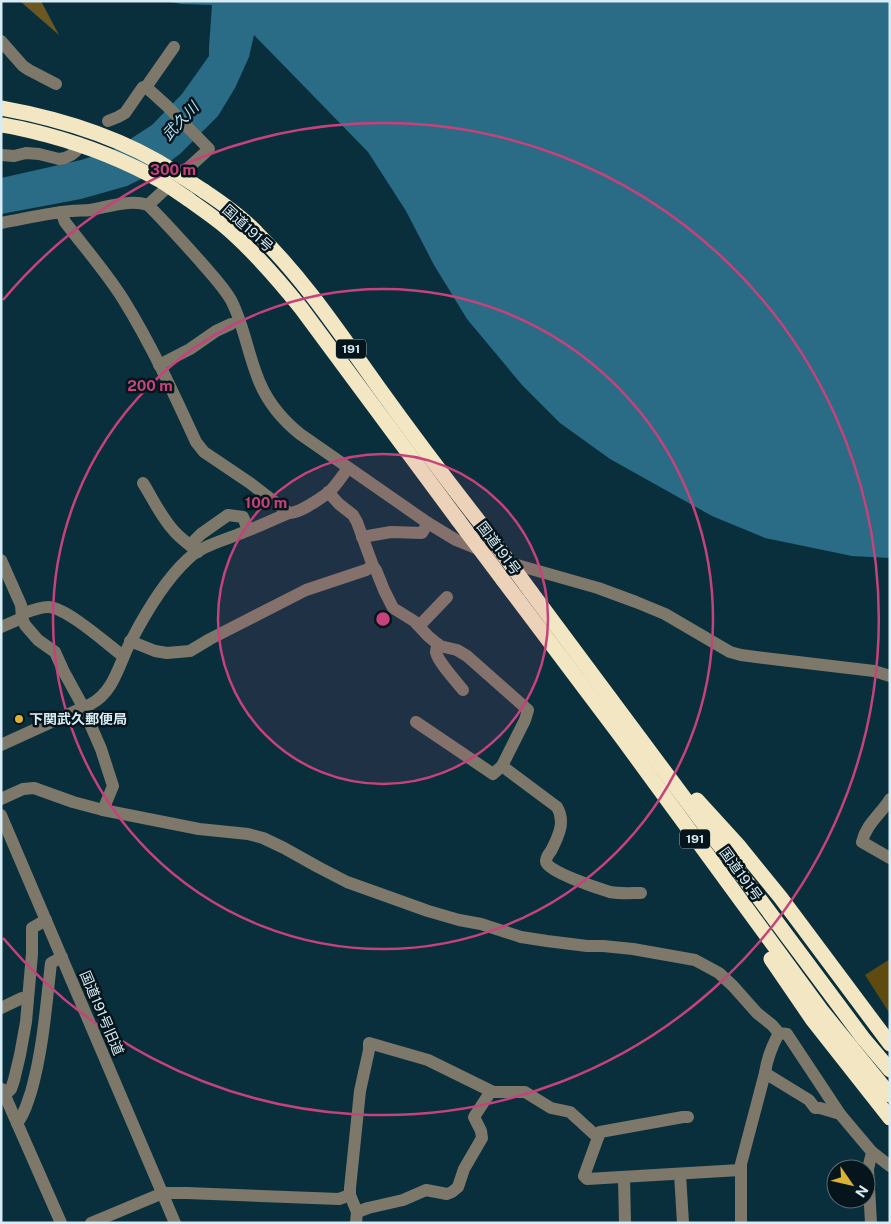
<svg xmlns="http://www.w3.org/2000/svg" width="891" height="1224" viewBox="0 0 891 1224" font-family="'Public Sans','Noto Sans JP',sans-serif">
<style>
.green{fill:#5f4b0f}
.forest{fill:#6c5822}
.water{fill:#2a6b85}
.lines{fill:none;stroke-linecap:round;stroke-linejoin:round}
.minor{stroke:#7d786a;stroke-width:12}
.highway{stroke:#f3e6c3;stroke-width:15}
.highway-bridge{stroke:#f3e6c3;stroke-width:15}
.ring{fill:none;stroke:#c6427a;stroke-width:2.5}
.poi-dot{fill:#dbb233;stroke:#06151b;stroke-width:2}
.labels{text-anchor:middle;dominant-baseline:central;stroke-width:5;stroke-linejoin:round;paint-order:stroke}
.shield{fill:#06151b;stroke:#99acb4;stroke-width:1}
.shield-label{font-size:12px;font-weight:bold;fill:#d8ecf5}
.street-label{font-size:14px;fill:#d8ecf5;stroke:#06151b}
.poi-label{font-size:14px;font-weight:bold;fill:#d8ecf5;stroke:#06151b;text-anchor:start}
.water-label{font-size:15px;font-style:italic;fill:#b0e5fd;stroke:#06151b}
.centre{fill:#c6427a;stroke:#06151b;stroke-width:2.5}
.ring-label{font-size:15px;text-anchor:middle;font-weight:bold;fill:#c6427a;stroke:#06151b;stroke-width:5;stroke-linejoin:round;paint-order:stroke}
</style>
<rect width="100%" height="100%" fill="#092f3d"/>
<path class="green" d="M890,959V1014L865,975Z"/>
<path class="forest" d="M20,1H41L59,35Z"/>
<path class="water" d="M166,1H890V558L852,556L765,538L712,516L610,459L560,423L522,385L467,319L434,265L406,211L368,152L254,35L249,57L235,88L218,116L180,154L157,171L127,186L81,199L1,214V178L81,160L115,149L152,125L182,94L209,56V47L212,5L181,4Z"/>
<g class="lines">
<g class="minor">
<path d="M1,41L23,66L29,70L56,84"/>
<path d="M146,87L174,47"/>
<path d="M108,121L118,117L125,113L143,87H146L167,106L209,149L148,205"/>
<path d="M1,155L14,156L26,153L39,154L59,159L65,158L71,155L76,151"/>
<path d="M61,212L65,222C84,247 106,272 123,299C151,344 174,394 196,442L204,452L250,483L289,513"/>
<path d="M1,223C24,219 47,213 71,211C77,210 84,211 90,210C108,207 129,199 148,205C166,223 183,242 200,261C211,274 223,286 231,300C243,323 247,349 256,373C264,397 280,418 300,434L428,523L456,540L517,565L598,588L636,602L665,614L730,652L741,655L764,658L874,671L890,676"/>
<path d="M159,365L190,349L216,331L231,324"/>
<path d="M143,483C153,499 161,517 174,531C181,539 190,545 198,552"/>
<path d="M328,492L339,504L353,515L357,522L373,566L376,570L384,590L393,608L414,621L428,636L440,646L457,650L467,656L528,710L525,720L502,766L557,807C566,822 558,837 551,851C549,853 546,858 546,861C545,871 600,889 610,892C620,894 632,893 641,893"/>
<path d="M362,537L391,532L422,533L428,523"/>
<path d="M190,545L201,534L228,515L243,517L248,530"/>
<path d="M1,560L21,605L22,618L25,625L38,640L55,652L64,672L81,703L101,749L113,786L103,810"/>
<path d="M22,614C30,611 40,607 48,607C66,607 107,644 123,656"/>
<path d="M418,625L421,624L447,597"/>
<path d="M1,627L22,618"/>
<path d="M130,641L155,651L167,653L190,651L210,639L306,590L366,570L373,566"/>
<path d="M438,644C437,647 436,649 436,652C438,662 456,681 463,690"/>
<path d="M416,722L493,774L502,766"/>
<path d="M1,745L91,704C115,691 119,663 131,641C146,612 164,581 188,559C201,546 222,541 239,534C256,528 272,520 289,513C300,513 318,500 328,493C336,486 342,476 348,468"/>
<path d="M1,799L23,789L34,788L73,802L103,810L199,829L248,834L263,838L284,848L318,867L347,882L428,911L459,920L481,924L521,937L547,941L587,946H603L633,949L695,960L719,973L733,986L757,1013L772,1025L779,1033L787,1034L840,1114"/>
<path d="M890,799C881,814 866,824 862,842L890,858"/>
<path d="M1,815L175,1223"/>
<path d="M1,1008L22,998H28"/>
<path d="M765,1073L809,1100L815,1108H820L840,1114L872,1152L868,1169L871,1223"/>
<path d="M2,1089L61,1223"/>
<path d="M5,1095L11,1089L14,1080L20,1055L26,1022L32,954V928L46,920"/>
<path d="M688,1117H683L600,1132L584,1176L587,1179L740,1170"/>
<path d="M17,1123C25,1114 27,1103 31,1092C43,1050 46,1006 51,963L62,957"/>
<path d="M872,1152L890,1166"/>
<path d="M680,1174L683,1223"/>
<path d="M624,1178L625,1223"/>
<path d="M357,1212L368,1208L403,1200L426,1190L447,1194L452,1192L458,1187L464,1169L482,1138L481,1131L474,1117L491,1091"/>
<path d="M91,1223L163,1193H187L339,1199L350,1195"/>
<path d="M356,1223L357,1212L350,1195V1188L360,1091L369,1050V1043L428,1060L491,1091L495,1092H525L551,1108L570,1112L593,1133L598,1137"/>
<path d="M741,1223V1164L765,1073C767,1058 772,1046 779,1033"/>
</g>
<g class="highway">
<path d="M1,108C62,119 123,138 175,172"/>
<path d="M1,125C17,127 32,131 47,135C88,146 126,161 163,182"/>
<path d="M204,191C222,203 242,217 257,233C304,279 341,335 379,388C412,434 446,479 481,524"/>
<path d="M188,199C199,207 211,215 222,224C252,249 277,278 301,308L458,520"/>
<path d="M503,580L622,738L821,1010L890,1095"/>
<path d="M531,592L863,1038L890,1070"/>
<path d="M697,800L738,845L781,898L890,1044"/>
<path d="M771,959L812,1019L890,1118"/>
</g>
<g class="highway-bridge">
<path d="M175,172L204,191"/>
<path d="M163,182L188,199"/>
<path d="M458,520L503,580"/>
<path d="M481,524L531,592"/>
</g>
</g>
<circle cx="383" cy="619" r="165" fill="#c6427a" fill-opacity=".12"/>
<g class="ring">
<circle cx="383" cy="619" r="165"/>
<circle cx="383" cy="619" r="330"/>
<path d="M3 300A496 496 0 1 1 3 938"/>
</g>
<circle class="poi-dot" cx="19" cy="719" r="5"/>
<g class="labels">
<g class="shield">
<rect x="336" y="339.5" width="30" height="19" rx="4"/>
<rect x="680" y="829.5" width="30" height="19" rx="4"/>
</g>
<g class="shield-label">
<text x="351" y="349">191</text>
<text x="695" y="839">191</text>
</g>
<g class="street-label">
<text transform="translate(248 228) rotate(42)">国道191号</text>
<text transform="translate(499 548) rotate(53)">国道191号</text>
<text transform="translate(741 874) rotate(54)">国道191号</text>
<text transform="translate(102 1013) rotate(67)">国道191号旧道</text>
</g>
<g class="poi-label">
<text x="29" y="719">下関武久郵便局</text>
</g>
<g class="water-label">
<text transform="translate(180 121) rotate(-47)">武久川</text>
</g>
</g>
<circle cx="383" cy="619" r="8" class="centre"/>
<g class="ring-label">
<text x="173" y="175">300 m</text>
<text x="150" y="391">200 m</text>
<text x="266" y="508">100 m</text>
</g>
<rect width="891" height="1224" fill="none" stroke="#d8ecf5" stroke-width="5"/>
<g transform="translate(851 1184) rotate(124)"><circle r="24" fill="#06151b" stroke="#5a6b72"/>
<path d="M0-4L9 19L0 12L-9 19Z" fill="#dbb233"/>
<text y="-8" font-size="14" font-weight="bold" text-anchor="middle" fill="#d8ecf5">N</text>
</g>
</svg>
